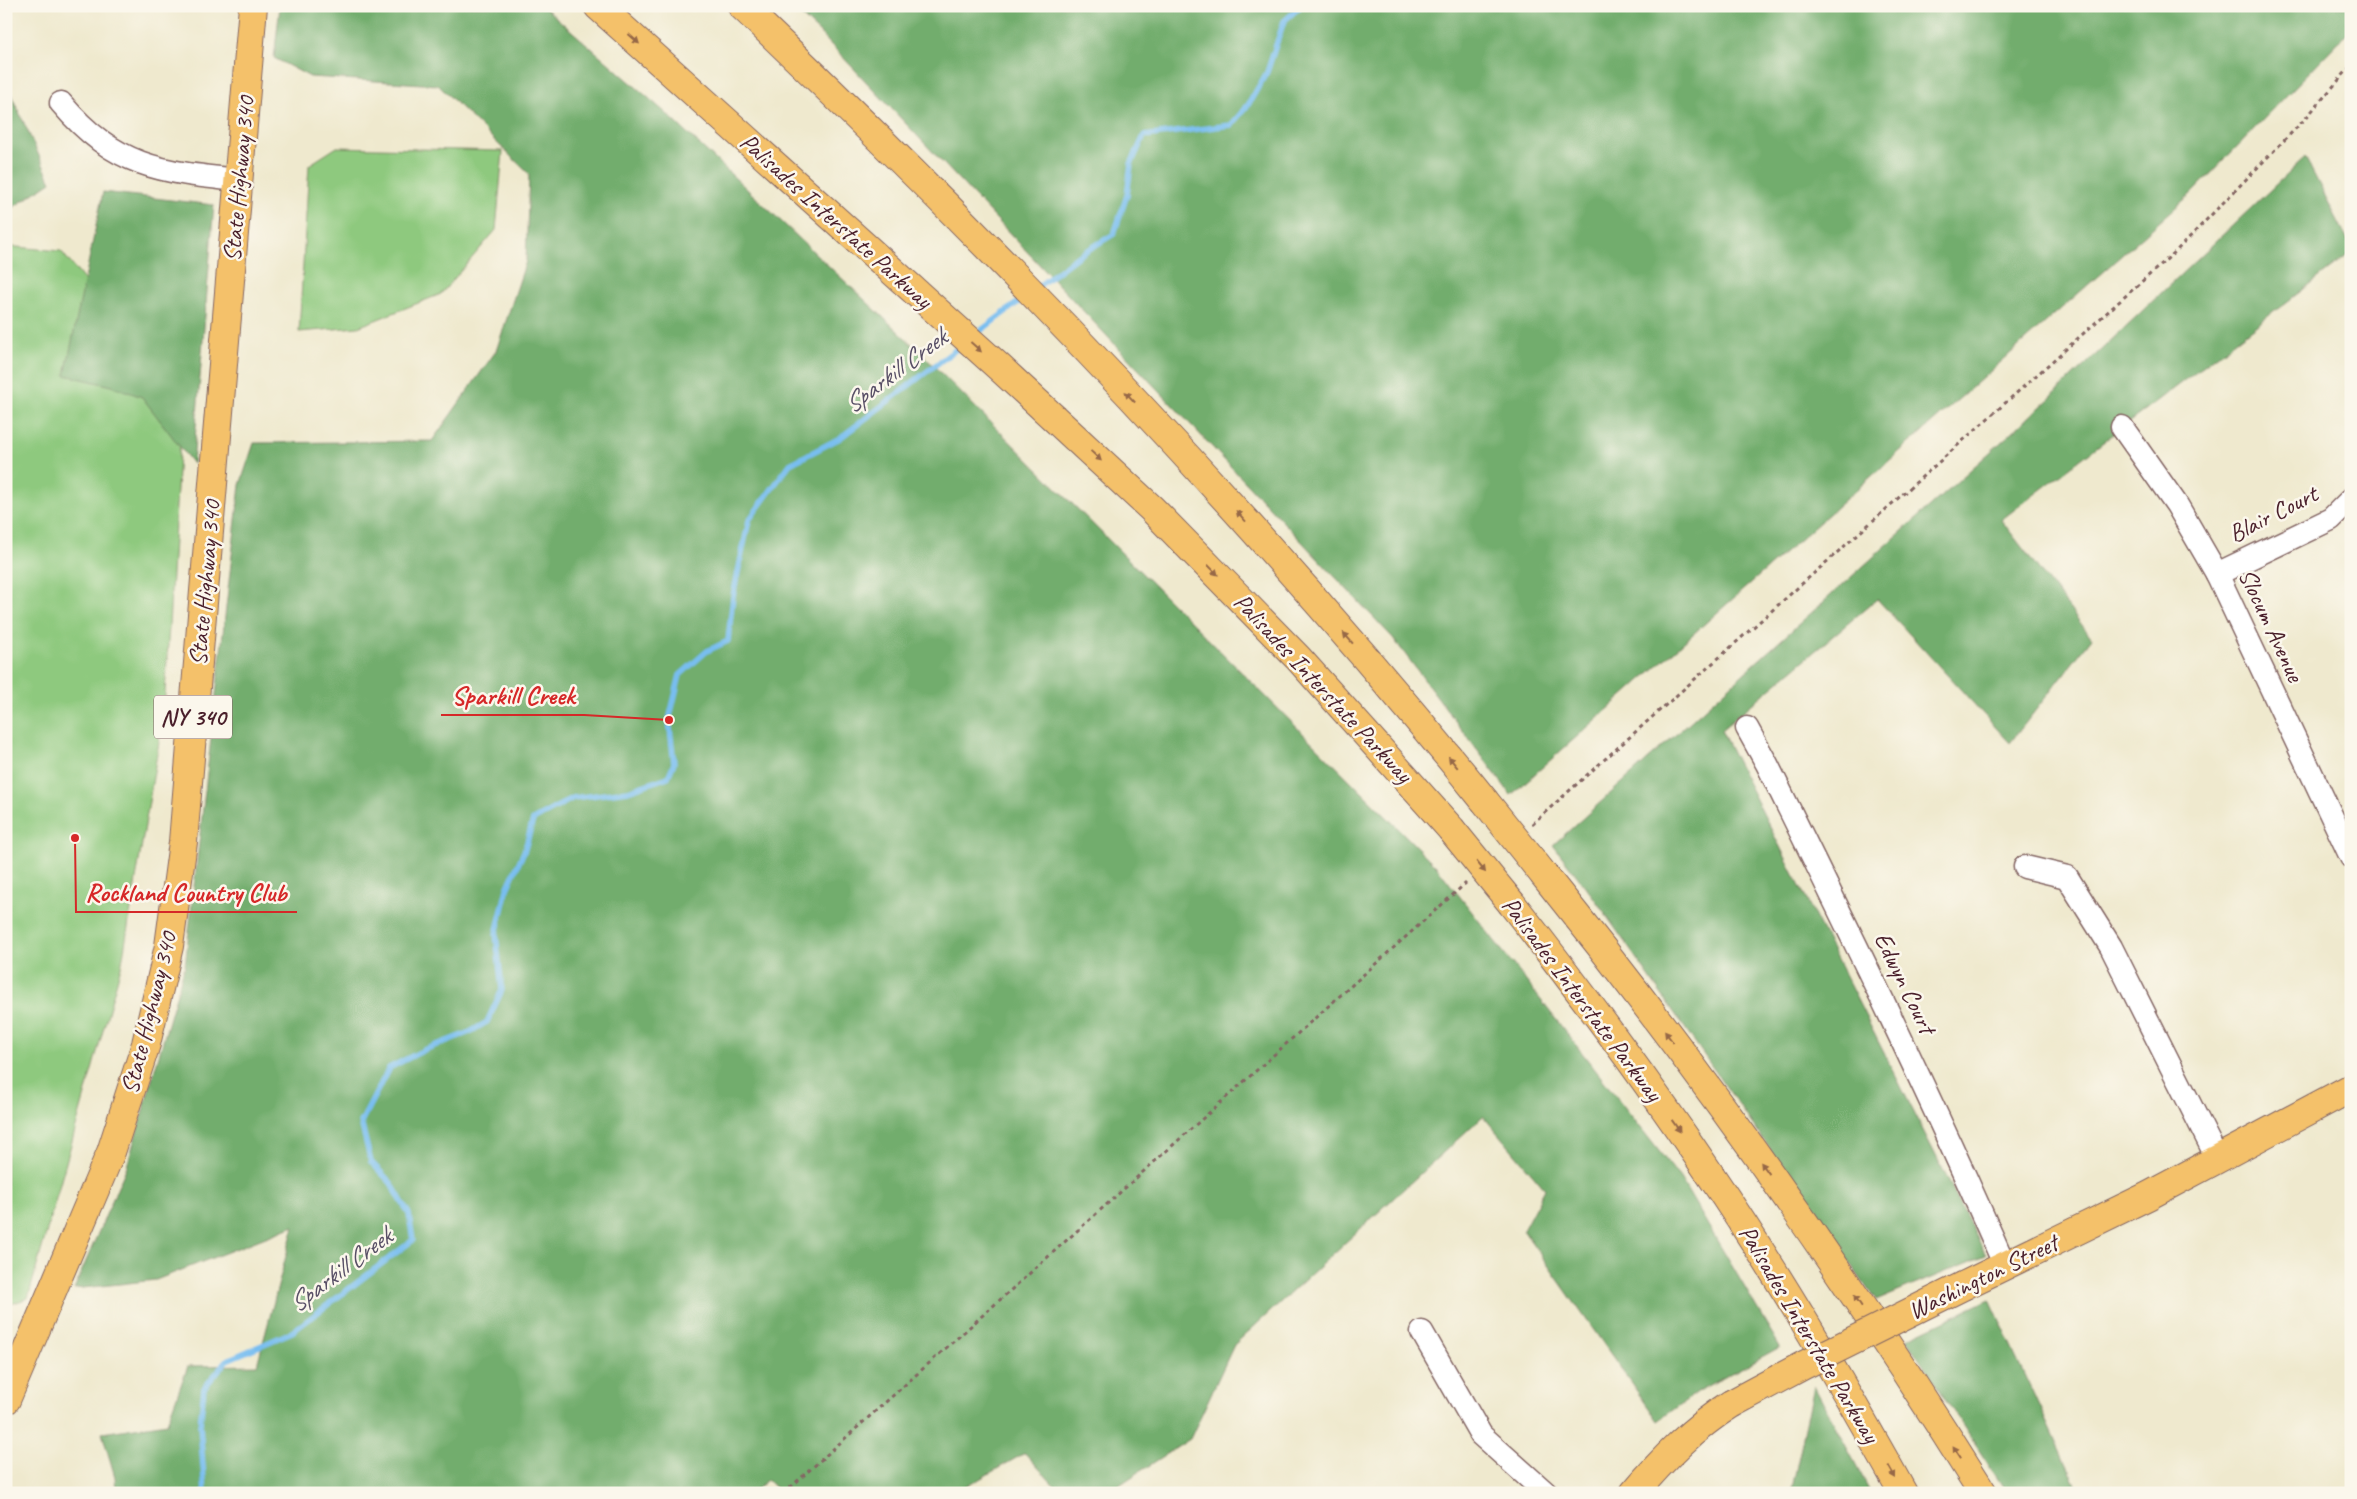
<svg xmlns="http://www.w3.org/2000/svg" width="2357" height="1499" viewBox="0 0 2357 1499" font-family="Caveat,sans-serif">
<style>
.green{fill:#8ec97e;stroke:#6c7454}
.forest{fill:#72ad6d;stroke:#5e664c}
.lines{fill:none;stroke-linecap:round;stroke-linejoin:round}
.stream{stroke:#78bef0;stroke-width:5.5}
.minor-casing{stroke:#846664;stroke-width:25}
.major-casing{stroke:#846664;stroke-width:30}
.highway-casing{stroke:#846664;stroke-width:30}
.path{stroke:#846664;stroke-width:3;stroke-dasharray:4 4;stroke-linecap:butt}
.minor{stroke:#fff;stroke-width:22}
.major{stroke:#f4c16a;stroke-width:28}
.highway{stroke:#f4c16a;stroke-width:28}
.major-bridge-casing{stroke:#846664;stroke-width:30;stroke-linecap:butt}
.highway-bridge-casing{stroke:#846664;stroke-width:30;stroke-linecap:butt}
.major-bridge{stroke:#f4c16a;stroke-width:28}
.highway-bridge{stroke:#f4c16a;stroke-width:28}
.oneway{fill:#966847}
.labels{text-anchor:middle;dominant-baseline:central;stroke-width:5;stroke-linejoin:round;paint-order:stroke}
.shield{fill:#fbf7ec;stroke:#7f6065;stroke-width:1}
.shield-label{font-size:24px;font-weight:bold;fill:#4a1f2b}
.street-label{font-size:25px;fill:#4a1f2b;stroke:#fbf7ec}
.water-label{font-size:26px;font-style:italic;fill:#584f66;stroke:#fbf7ec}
.leader{fill:none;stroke:#d62828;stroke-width:2}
.callout-dot{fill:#d62828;stroke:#fbf7ec;stroke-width:2}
.callout-label{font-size:26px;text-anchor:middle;font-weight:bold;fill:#d62828;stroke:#fbf7ec;stroke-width:5;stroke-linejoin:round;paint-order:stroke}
</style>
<rect width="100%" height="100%" fill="#fbf7ec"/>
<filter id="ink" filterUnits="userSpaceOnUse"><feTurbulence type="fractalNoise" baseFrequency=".02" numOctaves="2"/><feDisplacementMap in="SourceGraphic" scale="10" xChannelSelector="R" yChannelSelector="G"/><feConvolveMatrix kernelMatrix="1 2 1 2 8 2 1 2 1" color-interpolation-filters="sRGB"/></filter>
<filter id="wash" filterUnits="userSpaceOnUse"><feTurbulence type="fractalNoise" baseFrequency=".0096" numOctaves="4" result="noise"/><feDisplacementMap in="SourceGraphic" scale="20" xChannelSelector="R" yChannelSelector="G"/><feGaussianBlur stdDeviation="1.12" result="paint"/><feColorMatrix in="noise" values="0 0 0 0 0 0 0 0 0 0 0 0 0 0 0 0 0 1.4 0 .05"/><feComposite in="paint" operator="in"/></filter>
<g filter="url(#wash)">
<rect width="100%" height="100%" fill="#efe9ce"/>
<g class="green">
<path d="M337,147L503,151L496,230L441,294L358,327L299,332L309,165Z"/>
<path d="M6,246L61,251L182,403L164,712L122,963L28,1298L6,1306Z"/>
</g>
<g class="forest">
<path d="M280,6H543L667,114L918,350L1436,866L1680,1178L1780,1347L1699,1391L1658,1421L1523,1230L1545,1189L1483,1116L1234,1345L1190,1439L1107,1493H1061L1025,1453L955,1493H781L767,1480L752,1493H116L115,1477L102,1433L167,1423L188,1366L257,1365L294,1226L156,1280L74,1289L127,1166L185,965L240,485L254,443L432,441L496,351L526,261L529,174L438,85L310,77L274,58Z"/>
<path d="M791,6H2351V29L2192,193L1511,795L1393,638L819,32Z"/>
<path d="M6,45L9,90L51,182L6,212Z"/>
<path d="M2305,157L2351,246V253L2001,520L2092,638L2010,743L1877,599L1721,730L1986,1255L1876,1301L1594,898L1553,845L2048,400Z"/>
<path d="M103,192L214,205L193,464L142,397L112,386L65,375Z"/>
<path d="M1990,1299L2079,1493H2007L1906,1339Z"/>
<path d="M1814,1386L1871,1493H1791Z"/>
</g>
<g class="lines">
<g class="stream">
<path d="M1036,288L1078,256L1114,234L1127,195L1131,164L1144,136L1231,125L1248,105L1267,72L1284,21L1301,6"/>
<path d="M975,335L1025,297"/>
<path d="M205,1493L200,1425L204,1388L227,1360L292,1332L413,1240L409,1214L391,1183L371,1162L361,1122L389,1068L424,1050L470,1032L487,1022L502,990L496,934L507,889L525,849L533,820L573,798L628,791L668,777L674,763L669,720L680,675L707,651L728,641L733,596L749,520L790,464L840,438L963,344"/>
</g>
</g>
</g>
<g filter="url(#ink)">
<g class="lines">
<g class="minor-casing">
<g id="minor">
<path d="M61,103C115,167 160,172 239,180"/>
<path d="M2122,427L2177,505L2217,574L2351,857"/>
<path d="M2217,574L2331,519L2351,499"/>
<path d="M1747,728L1767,764C1849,930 1931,1096 2005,1266"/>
<path d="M2025,867L2067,877L2111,947L2218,1160"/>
<path d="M1422,1332L1481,1435L1546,1493"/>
</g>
</g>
<g class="major-casing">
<g id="major">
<path d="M1965,1285L2148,1196L2351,1088"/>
<path d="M6,1400L111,1152L146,1044L169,946L183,842L253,6"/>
<path d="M1634,1493C1663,1459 1693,1428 1731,1404"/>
</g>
</g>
<g class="highway-casing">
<g id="highway">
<path d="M598,6L1000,368L1152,509L1298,658L1451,829"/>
<path d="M742,6C1004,255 1256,518 1484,800"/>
<path d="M1544,875C1703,1072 1849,1279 1983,1493"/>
<path d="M1512,904C1601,1017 1686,1134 1763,1255C1812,1332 1858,1412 1903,1493"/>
</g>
</g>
<g class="path">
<path d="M1532,824L2175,252L2305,119L2351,66"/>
<path d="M784,1493L1466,883"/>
</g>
<use href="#minor" class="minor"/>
<use href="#major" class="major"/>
<use href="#highway" class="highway"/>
<g class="major-bridge-casing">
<path id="major-bridge" d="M1731,1404L1804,1365L1965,1285"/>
</g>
<g class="highway-bridge-casing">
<g id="highway-bridge">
<path d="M1484,800L1544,875"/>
<path d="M1451,829L1512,904"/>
</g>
</g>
<use href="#major-bridge" class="major-bridge"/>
<use href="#highway-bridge" class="highway-bridge"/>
</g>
<defs><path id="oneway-solid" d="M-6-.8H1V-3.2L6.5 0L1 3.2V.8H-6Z" transform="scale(1.25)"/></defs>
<g class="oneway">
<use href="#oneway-solid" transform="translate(634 39) rotate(42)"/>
<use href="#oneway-solid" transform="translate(976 347) rotate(42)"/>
<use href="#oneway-solid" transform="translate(1130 397) rotate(-133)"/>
<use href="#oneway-solid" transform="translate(1096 456) rotate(43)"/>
<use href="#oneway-solid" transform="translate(1241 516) rotate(-132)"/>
<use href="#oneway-solid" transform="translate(1213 570) rotate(45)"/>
<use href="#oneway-solid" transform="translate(1348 638) rotate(-131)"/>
<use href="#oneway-solid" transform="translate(1453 762) rotate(-129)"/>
<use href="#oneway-solid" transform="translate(1481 867) rotate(51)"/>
<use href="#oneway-solid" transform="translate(1669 1037) rotate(-127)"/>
<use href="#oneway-solid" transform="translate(1676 1126) rotate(55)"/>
<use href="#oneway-solid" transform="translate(1765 1168) rotate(-126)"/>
<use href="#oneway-solid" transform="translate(1858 1301) rotate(-124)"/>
<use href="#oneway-solid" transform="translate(1957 1452) rotate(-123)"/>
<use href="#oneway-solid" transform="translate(1892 1472) rotate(61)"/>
</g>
</g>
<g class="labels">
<rect class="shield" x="154" y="695.5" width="78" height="43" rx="4"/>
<g class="shield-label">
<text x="193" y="717">NY 340</text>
</g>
<g class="street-label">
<text transform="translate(239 179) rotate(-85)">State Highway 340</text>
<text transform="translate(836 221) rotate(42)">Palisades Interstate Parkway</text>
<text transform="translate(2273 514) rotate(-27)">Blair Court</text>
<text transform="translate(205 583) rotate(-85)">State Highway 340</text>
<text transform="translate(2271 625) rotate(65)">Slocum Avenue</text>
<text transform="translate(1323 688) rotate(47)">Palisades Interstate Parkway</text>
<text transform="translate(1905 983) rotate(64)">Edwyn Court</text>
<text transform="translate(1582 999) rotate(53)">Palisades Interstate Parkway</text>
<text transform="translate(149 1013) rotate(-76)">State Highway 340</text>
<text transform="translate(1983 1277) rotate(-26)">Washington Street</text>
<text transform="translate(1809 1334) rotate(59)">Palisades Interstate Parkway</text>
</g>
<g class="water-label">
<text transform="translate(895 371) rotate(-37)">Sparkill Creek</text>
<text transform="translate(340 1270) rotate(-37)">Sparkill Creek</text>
</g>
</g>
<path class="leader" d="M669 720L584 715H441M75 838L76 912H297"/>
<g class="callout-dot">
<circle cx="669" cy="720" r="5"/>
<circle cx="75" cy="838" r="5"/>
</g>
<g class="callout-label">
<text x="513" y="704">Sparkill Creek</text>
<text x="186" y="901">Rockland Country Club</text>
</g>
<rect width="2357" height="1499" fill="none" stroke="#fbf7ec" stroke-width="25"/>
</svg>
